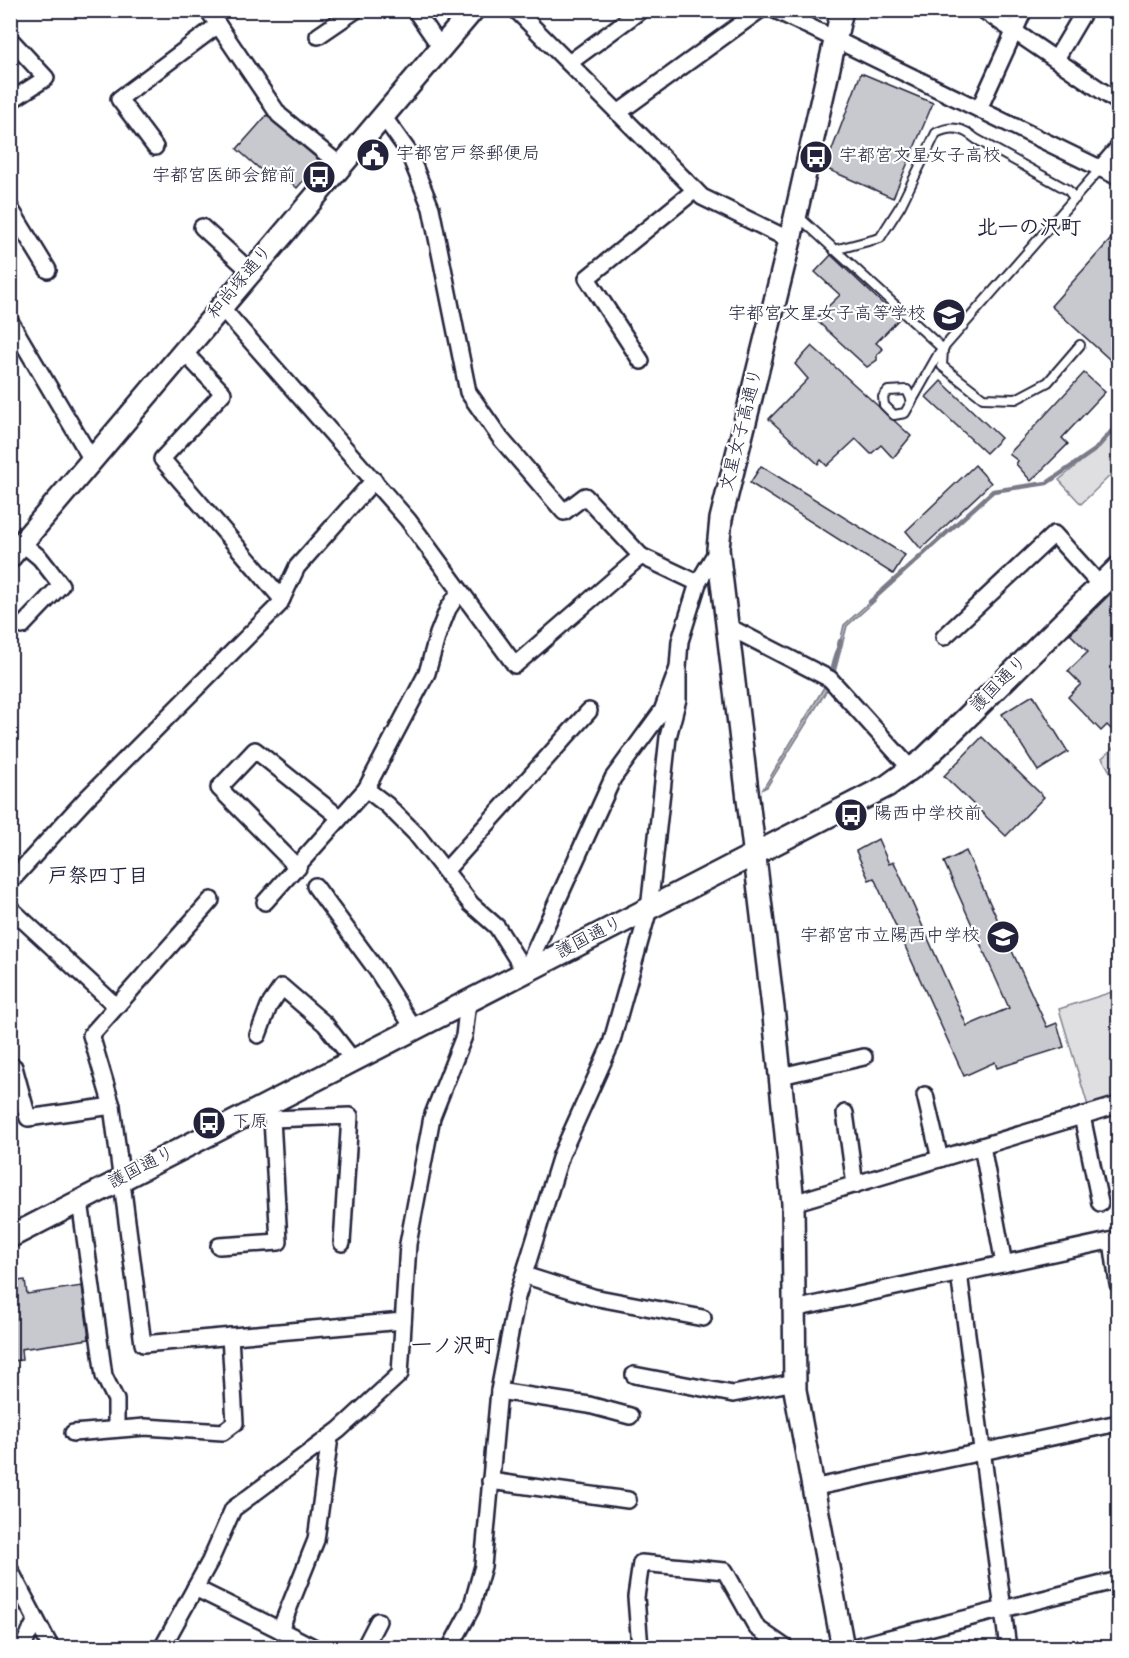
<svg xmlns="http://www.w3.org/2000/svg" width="1129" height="1658" viewBox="0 0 1129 1658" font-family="'Gochi Hand','Klee One',sans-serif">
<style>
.green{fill:#dfdfe2;stroke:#80808e;stroke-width:1.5}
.water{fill:#b4b4bc;stroke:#7a7a88;stroke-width:1.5}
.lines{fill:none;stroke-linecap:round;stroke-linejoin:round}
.stream{stroke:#7a7a88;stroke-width:4.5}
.building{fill:#c8c8cf;stroke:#22223b;stroke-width:1.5}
.lane-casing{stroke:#22223b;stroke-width:12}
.street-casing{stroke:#22223b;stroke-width:20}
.secondary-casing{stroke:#22223b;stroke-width:26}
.lane{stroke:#fff;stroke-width:8}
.street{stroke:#fff;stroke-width:15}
.secondary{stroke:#fff;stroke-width:21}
.labels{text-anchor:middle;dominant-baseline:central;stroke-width:4.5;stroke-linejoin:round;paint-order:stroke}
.poi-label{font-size:18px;fill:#22223b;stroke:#fff;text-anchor:start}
.street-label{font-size:18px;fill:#22223b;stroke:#fff}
.neighbourhood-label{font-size:20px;font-weight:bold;fill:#22223b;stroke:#fff}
.quarter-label{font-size:21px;font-weight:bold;fill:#22223b;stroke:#fff}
</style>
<rect width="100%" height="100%" fill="#fff"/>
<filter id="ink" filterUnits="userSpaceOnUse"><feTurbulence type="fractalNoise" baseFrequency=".0167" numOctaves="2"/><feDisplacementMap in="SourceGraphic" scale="12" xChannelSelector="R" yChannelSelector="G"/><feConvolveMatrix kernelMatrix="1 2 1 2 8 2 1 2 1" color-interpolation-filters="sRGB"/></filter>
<g filter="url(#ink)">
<g class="green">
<path d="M1118,424V468L1081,504L1059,480L1095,450Z"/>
<path d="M1118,744V785L1102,758Z"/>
<path d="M1118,990V1097L1088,1106L1059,1009Z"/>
</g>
<g class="water">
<path d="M873,599L875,601L847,626L835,672H833L844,625Z"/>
<path d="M827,682L830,685L767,787L763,789Z"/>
</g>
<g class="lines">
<g class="stream">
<path d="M870,602L993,491L1047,483L1095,450L1118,424"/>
<path d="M833,668L840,641"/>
</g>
</g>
<g class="building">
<path d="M861,73L933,103L893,198L825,168Z"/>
<path d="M267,115L320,161L297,188L277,170L270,178L237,149Z"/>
<path d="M1119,230V368L1051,306Z"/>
<path d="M831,255L899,319L876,343L883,349L877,355V360L867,367L815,319L840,295L815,272Z"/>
<path d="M812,346L911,436L893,458L881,445L871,454L856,439L827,466L821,460L818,464L769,419L808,379L795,364Z"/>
<path d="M1084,373L1105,392L1062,438L1068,444L1031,481L1016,464L1018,461L1009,454Z"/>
<path d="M941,381L1001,438L986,453L926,397Z"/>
<path d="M975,465L991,483L921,549L906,531Z"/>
<path d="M761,466L905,555L893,574L750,483Z"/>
<path d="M1119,585V737L1107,725L1101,731L1068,697L1081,684L1068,671L1088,652L1070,634Z"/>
<path d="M1033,695L1068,752L1038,771L1002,714Z"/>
<path d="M982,737L1044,797L1006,836L944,776Z"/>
<path d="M878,839L889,864L894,862L967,1026L1009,1008L944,862L966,851L1047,1027L1057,1023L1064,1047L997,1068L995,1062L964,1076L874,878L869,880L856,851Z"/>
<path d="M25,1280L27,1294L82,1286L89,1339L21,1349L22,1360L10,1361V1282Z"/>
</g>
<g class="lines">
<g class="lane-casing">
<g id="lane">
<path d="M799,217L943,349L942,366L983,398L1016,399L1048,382L1080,345"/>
<path d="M834,250L880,238L901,205L936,133C952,125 963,128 976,139L1068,190L1075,199"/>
<path d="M912,401L907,390L888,391L883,397L884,405L894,415L905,413L939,353L1100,169"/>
</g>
</g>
<g class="street-casing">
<g id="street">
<path d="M208,10L279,115L340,165"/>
<path d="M415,10L441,48"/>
<path d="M516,10L702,197L790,240"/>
<path d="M775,10L1118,177"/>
<path d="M983,10L1118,102"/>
<path d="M318,36L356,10"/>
<path d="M10,39L46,78L10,101"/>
<path d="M1056,59L1085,10"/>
<path d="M569,63L641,10"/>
<path d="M979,109L1024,10"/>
<path d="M618,113L760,10"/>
<path d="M383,116L408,151L431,208L468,392L501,439L564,512L585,496L641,556"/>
<path d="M155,147L119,99L218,25"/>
<path d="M1100,169L1118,148"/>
<path d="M10,208L48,270"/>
<path d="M202,227L251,272"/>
<path d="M221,307L408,520L515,665L641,556L698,583"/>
<path d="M10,321L92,460"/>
<path d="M184,352L223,393L162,459L282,599"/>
<path d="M641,361L587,278L695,190"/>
<path d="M22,626L61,585L40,558L22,543"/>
<path d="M727,626L830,679L911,769"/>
<path d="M944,637L1054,534L1101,586"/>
<path d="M366,789L387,805L416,834L471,904L497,927L525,972"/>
<path d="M298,868L219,788L255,750L339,817"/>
<path d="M446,870L589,711"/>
<path d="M10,882L85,800L279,605L297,567L374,480"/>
<path d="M315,886L376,969L414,1029"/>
<path d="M211,900L91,1035L112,1106L143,1344L403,1321"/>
<path d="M265,902L366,789L427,673L438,634L448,609L460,591"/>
<path d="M10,908L116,1006"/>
<path d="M525,972L613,778L662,711L678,668L680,641L698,583L718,549"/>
<path d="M258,1035L269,1006L282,987L325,1024L353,1060"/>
<path d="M10,1068L14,1067L28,1118L112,1106"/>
<path d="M781,1076L864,1057"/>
<path d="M925,1095L940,1159"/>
<path d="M264,1106L272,1119L350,1116L342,1243"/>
<path d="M845,1113L855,1185"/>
<path d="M1082,1116L1100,1203"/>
<path d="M982,1146L1004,1264"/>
<path d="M80,1201L104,1376L116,1400V1429"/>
<path d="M793,1203L1118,1105"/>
<path d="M1112,1241L1118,1284"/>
<path d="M219,1246L279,1242L272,1119"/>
<path d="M959,1273L1008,1648"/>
<path d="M524,1275L593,1297L703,1318"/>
<path d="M794,1309L1118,1239"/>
<path d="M634,1375L733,1394L795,1382"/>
<path d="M499,1391L589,1405L630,1416"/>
<path d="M73,1433L145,1427L223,1432L235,1423L230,1336"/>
<path d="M490,1481L628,1500"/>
<path d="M812,1488L1118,1423"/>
<path d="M10,1570L51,1648"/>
<path d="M195,1588L280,1630L316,1540L330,1437"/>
<path d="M280,1630L315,1648"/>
<path d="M22,1648L36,1620"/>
<path d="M162,1648L210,1561L233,1509L339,1430L400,1374L408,1244L432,1117L464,1036L468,1001"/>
<path d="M364,1648L378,1621"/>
<path d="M450,1648L471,1609L483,1566L499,1391L517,1297L561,1155L611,1044L649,909L668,737L678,699V668"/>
<path d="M640,1648L636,1597L641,1563L725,1571L757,1628L786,1648"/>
<path d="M850,1648L1118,1580"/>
</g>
</g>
<g class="secondary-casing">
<g id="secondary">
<path d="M842,10L790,240L721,519L718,549L774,1016L793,1203L795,1390L843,1648"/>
<path d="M10,557L473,10"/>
<path d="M10,1237L887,786L923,760L947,737L1118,568"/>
</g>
</g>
<use href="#lane" class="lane"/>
<use href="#street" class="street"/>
<use href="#secondary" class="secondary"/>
</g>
</g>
<defs>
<g id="civic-disc" transform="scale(1.725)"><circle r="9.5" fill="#22223b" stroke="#fff"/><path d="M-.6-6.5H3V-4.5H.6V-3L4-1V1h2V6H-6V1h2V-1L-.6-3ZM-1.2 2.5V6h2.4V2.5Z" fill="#fff"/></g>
<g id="bus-disc" transform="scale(1.725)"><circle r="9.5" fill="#22223b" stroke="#fff"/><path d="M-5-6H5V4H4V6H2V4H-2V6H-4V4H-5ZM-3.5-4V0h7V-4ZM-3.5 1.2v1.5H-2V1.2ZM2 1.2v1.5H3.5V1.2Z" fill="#fff"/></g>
<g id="school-disc" transform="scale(1.725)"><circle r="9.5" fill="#22223b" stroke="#fff"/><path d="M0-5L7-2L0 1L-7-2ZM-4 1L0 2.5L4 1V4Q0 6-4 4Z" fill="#fff"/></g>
</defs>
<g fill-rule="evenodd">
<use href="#civic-disc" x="373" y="155"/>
<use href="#bus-disc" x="816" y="157"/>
<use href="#bus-disc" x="319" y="177"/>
<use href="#school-disc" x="949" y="315"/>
<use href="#bus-disc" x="851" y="815"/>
<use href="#school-disc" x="1003" y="937"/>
<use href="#bus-disc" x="209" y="1123"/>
</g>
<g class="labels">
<g class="poi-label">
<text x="396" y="155">宇都宮戸祭郵便局</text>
<text x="839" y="157">宇都宮文星女子高校</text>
<text x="296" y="177" text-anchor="end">宇都宮医師会館前</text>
<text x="926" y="315" text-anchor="end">宇都宮文星女子高等学校</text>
<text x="874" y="815">陽西中学校前</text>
<text x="980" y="937" text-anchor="end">宇都宮市立陽西中学校</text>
<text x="232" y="1123">下原</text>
</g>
<g class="street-label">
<text transform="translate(241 283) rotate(-50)">和尚塚通り</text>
<text transform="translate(743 430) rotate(-76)">文星女子高通り</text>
<text transform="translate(1000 685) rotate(-45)">護国通り</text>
<text transform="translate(590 939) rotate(-27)">護国通り</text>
<text transform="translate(142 1169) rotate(-27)">護国通り</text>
</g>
<g class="neighbourhood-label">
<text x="98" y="878">戸祭四丁目</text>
</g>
<g class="quarter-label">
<text x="1029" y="230">北一の沢町</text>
<text x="453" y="1348">一ノ沢町</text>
</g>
</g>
<rect width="1129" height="1658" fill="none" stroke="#fff" stroke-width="36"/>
<rect x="18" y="18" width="1093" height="1622" fill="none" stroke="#22223b" stroke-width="2" filter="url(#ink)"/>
</svg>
